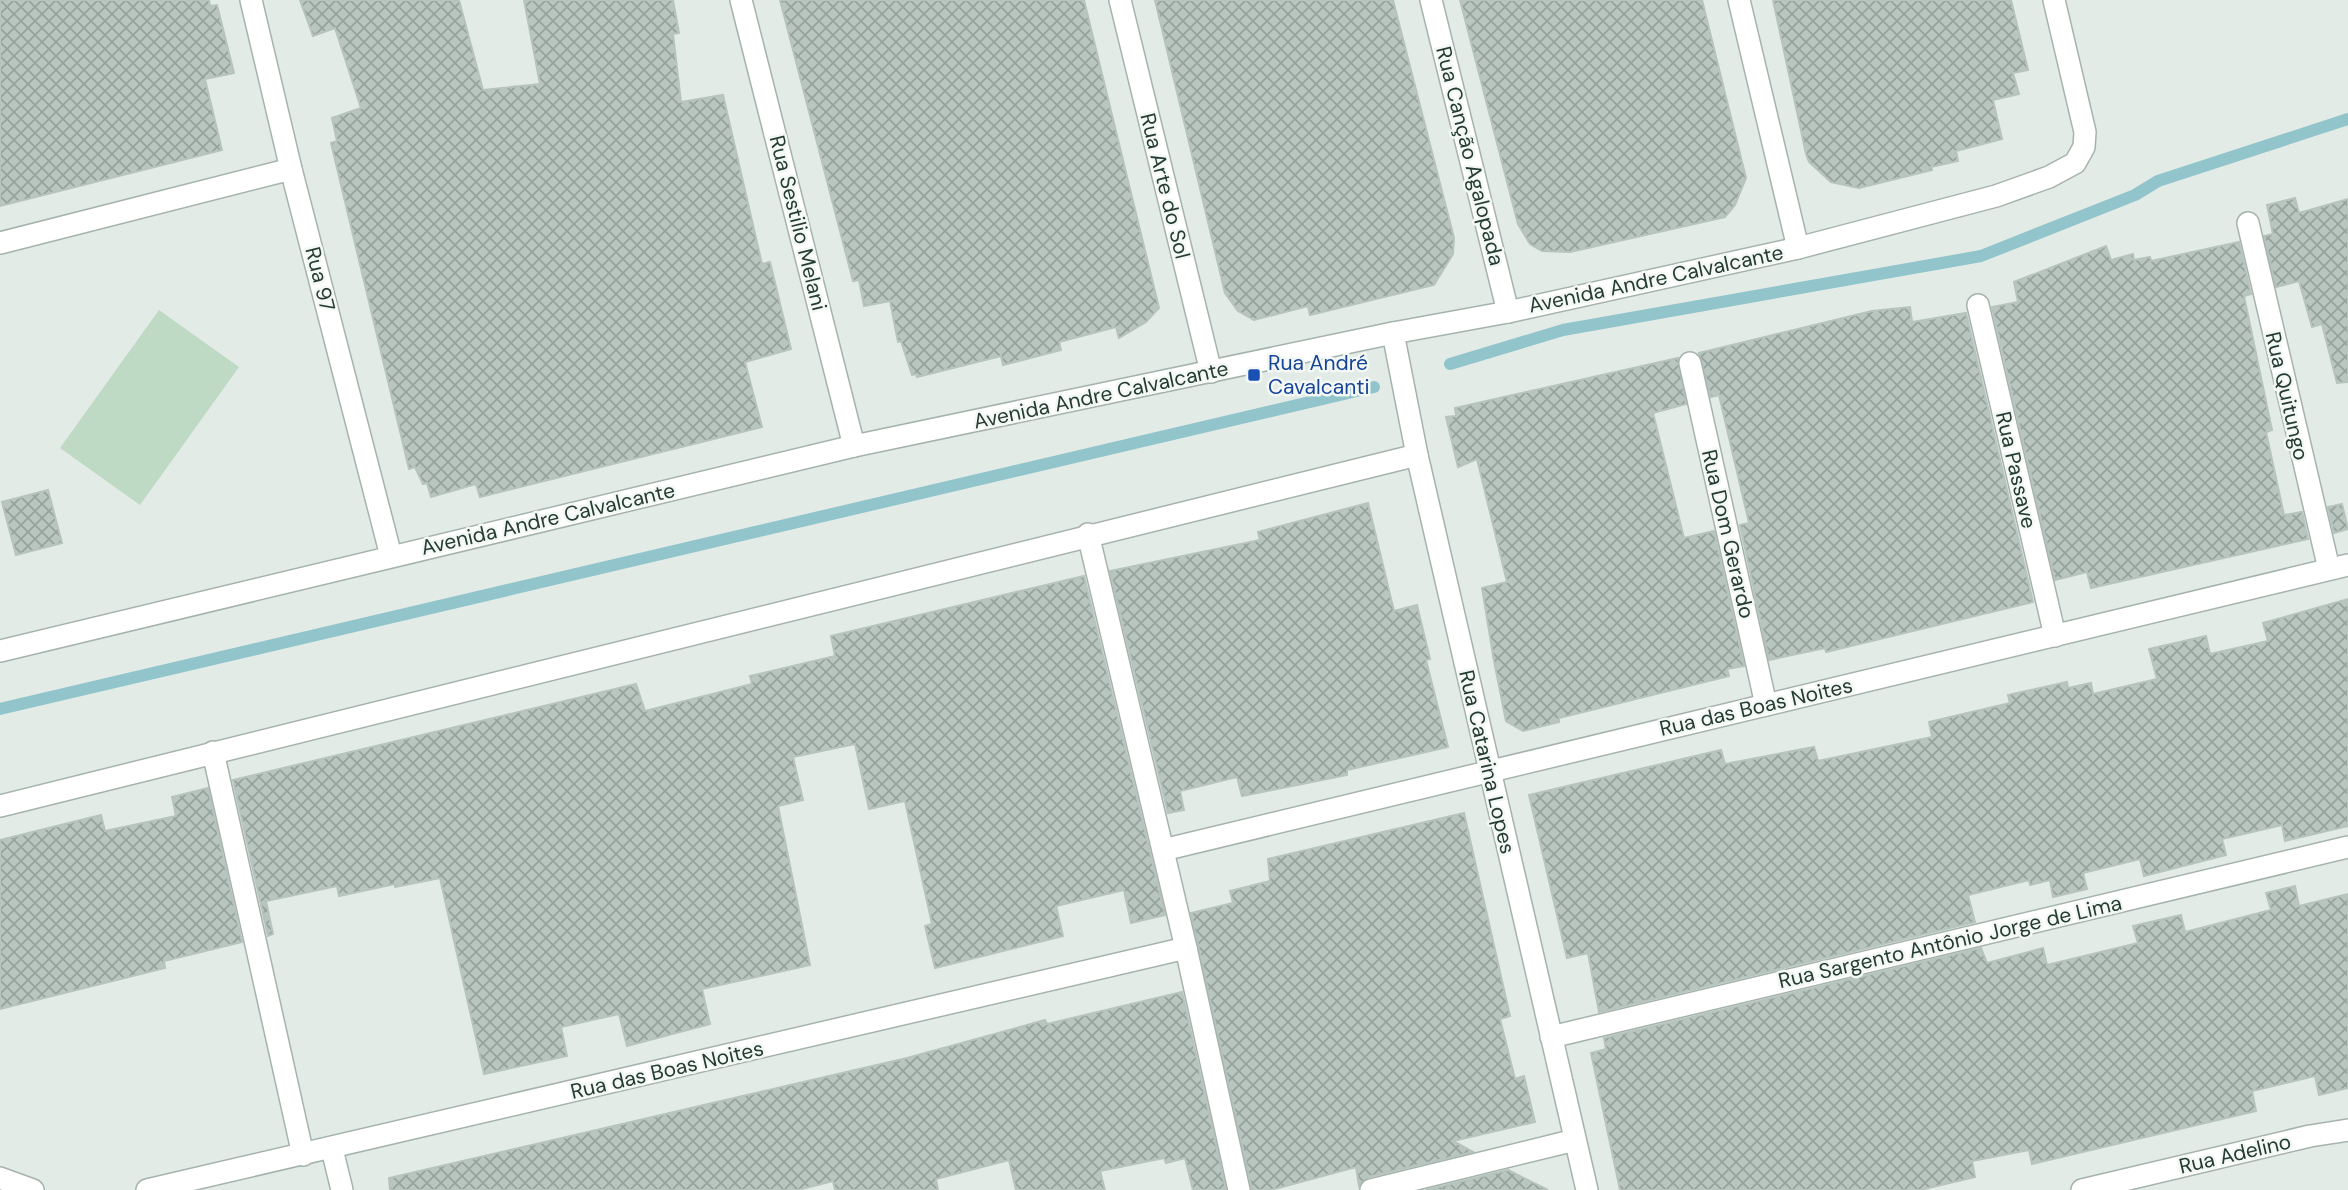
<svg xmlns="http://www.w3.org/2000/svg" width="2348" height="1190" viewBox="0 0 2348 1190" font-family="'DM Sans',sans-serif">
<style>
.green{fill:#bedac4}
.lines{fill:none;stroke-linecap:round;stroke-linejoin:round}
.stream{stroke:#91c5cb;stroke-width:12}
.building{fill:url(#building-cross-hatch);stroke:#b6c4bd;stroke-width:2}
.minor-casing{stroke:#a6b3ad;stroke-width:24}
.minor{stroke:#fff;stroke-width:21}
.transit-dot{fill:#1a4fb4;stroke:#f3f8f5;stroke-width:2.5}
.labels{text-anchor:middle;dominant-baseline:central;stroke-width:5;stroke-linejoin:round;paint-order:stroke}
.street-label{font-size:21px;fill:#253b33;stroke:#f3f8f5}
.transit-label{font-size:21px;fill:#164399;stroke:#f3f8f5;text-anchor:start}
</style>
<defs>
<pattern id="building-cross-hatch" width="8" height="8" patternUnits="userSpaceOnUse" patternTransform="scale(1.75)"><rect width="8" height="8" fill="#b9c6c0"/><path d="M0 0l8 8M0 8l8-8" fill="none" stroke="#96a29d"/></pattern>
</defs>
<rect width="100%" height="100%" fill="#e3ebe7"/>
<path class="green" d="M159,310L239,367L140,505L60,448Z"/>
<g class="lines">
<g class="stream">
<path d="M1450,364L1563,330L1981,256L2135,195L2158,181L2348,119"/>
<path d="M0,709L1374,387"/>
</g>
</g>
<g class="building">
<path d="M0,0H209L210,6L217,5L234,73L205,79L222,150L0,206Z"/>
<path d="M300,0H459L483,90L540,84L524,0H673L679,33L673,34L681,102L723,95L762,264L770,262L791,349L745,362L762,427L480,497L476,484L431,497L427,483L423,484L415,467L409,469L331,143L337,141L332,118L361,108L335,28L313,36Z"/>
<path d="M780,0H1084L1159,308L1146,322L1119,338L1116,327L1059,342L1061,350L1003,365L1001,356L917,377L916,374L912,375L901,341L898,342L890,301L864,306L859,280L853,281Z"/>
<path d="M1155,0H1393L1454,238L1453,254L1434,285L1310,315L1308,306L1254,320L1238,311L1225,293Z"/>
<path d="M1460,0H1702L1746,178L1735,205L1725,217L1570,252L1542,251L1530,244L1518,224Z"/>
<path d="M1773,0H2011L2028,70L2013,73L2019,94L1993,100L2002,139L1956,151L1958,161L1931,167L1932,170L1859,188L1831,182L1809,162L1806,154Z"/>
<path d="M2295,198L2299,213L2348,199V382L2337,383L2322,324L2312,327L2299,281L2276,287L2264,236L2273,234L2267,205Z"/>
<path d="M2239,242L2251,294L2244,296L2272,430L2266,432L2284,515L2302,512L2308,539L2091,588L2087,572L2055,580L1992,307L2018,302L2014,282L2106,246L2111,260L2133,254L2134,260L2150,257L2151,261Z"/>
<path d="M1910,307L1912,322L1966,313L2033,602L1826,652L1825,648L1769,660L1740,525L1749,523L1719,395L1711,397L1699,353L1872,311Z"/>
<path d="M1678,358L1686,404L1653,413L1684,538L1714,531L1744,666L1727,669L1729,676L1559,718V722L1523,731L1506,721L1494,661L1482,588L1507,582L1477,459L1458,467L1446,417L1456,416L1455,408Z"/>
<path d="M48,490L62,543L16,555L2,502Z"/>
<path d="M1368,503L1394,611L1417,605L1430,659L1426,660L1448,747L1347,770V775L1242,796L1237,777L1180,791L1184,810L1168,813L1110,571L1260,540L1258,532Z"/>
<path d="M2342,504L2348,529L2334,533L2328,507Z"/>
<path d="M1084,576L1165,915L1131,923L1124,890L1056,906L1063,936L935,968L925,926L932,924L905,801L869,809L855,744L793,757L803,800L778,806L810,965L702,989L710,1024L627,1046L619,1014L561,1027L567,1056L484,1074L440,878L395,887V884L339,896L337,886L266,901L273,934L268,936L233,780L636,684L645,711L752,684L750,676L835,656L831,636Z"/>
<path d="M2348,599V826L2285,841L2282,825L2222,839L2226,855L2144,876L2140,859L2083,873L2087,889L2053,897L2050,880L2030,885L2029,880L1968,895L1975,922L1599,1012L1588,953L1567,958L1529,795L1721,750L1725,764L1814,747L1818,761L1932,737L1929,722L2010,703L2008,695L2067,682L2068,688L2091,683L2093,694L2157,679L2149,649L2206,636L2210,654L2268,641L2263,623Z"/>
<path d="M208,788L242,942L164,961L165,968L0,1009V840L101,815L105,831L176,816L172,797Z"/>
<path d="M1464,813L1510,1016L1500,1019L1515,1079L1524,1076L1535,1122L1453,1141L1473,1152L1368,1177L1359,1186L1356,1167L1271,1190H1252L1191,913L1233,903L1230,891L1270,881L1268,859Z"/>
<path d="M2295,886L2299,906L2348,894V1088L2319,1095L2315,1076L2252,1091L2256,1111L2032,1164L2029,1150L1972,1161L1975,1177L1920,1190H1620L1591,1053L1606,1049L1604,1038L1981,948L1987,963L2043,948L2047,965L2138,943L2133,926L2181,915L2185,932L2271,910L2266,893Z"/>
<path d="M1182,992L1226,1190H1193L1185,1158L1166,1163L1164,1158L1100,1171L1105,1190H1016L1009,1160L936,1179L938,1190H835L833,1181L798,1190H390L389,1178L907,1058L1045,1020L1047,1024Z"/>
<path d="M1508,1170L1548,1190H1426Z"/>
</g>
<g class="lines">
<g class="minor-casing">
<g id="minor">
<path d="M251,0L291,169L391,556"/>
<path d="M741,0L854,446"/>
<path d="M1120,0L1211,372"/>
<path d="M1431,0L1508,312"/>
<path d="M1739,0L1798,248"/>
<path d="M2248,223L2329,569"/>
<path d="M0,243L291,169"/>
<path d="M1978,305L2055,636"/>
<path d="M1393,333L1417,455L1587,1190"/>
<path d="M1690,363L1766,705"/>
<path d="M1088,534L1186,948L1239,1190"/>
<path d="M0,651L854,446L1393,333L1508,312L1798,248L1996,196L2049,177L2075,163L2084,147L2085,132L2054,0"/>
<path d="M213,752L303,1155"/>
<path d="M0,806L1417,455"/>
<path d="M1163,850L2348,565"/>
<path d="M1551,1037L2348,847"/>
<path d="M332,1149L342,1190"/>
<path d="M0,1178L33,1190"/>
<path d="M147,1190L1186,948"/>
<path d="M1371,1190L1575,1140"/>
<path d="M2082,1190L2310,1136L2348,1130"/>
</g>
</g>
<use href="#minor" class="minor"/>
</g>
<rect class="transit-dot" x="1247" y="368" width="14" height="14" rx="3.5"/>
<g class="labels">
<g class="street-label">
<text transform="translate(1470 156) rotate(76)">Rua Canção Agalopada</text>
<text transform="translate(1165 186) rotate(76)">Rua Arte do Sol</text>
<text transform="translate(798 223) rotate(76)">Rua Sestilio Melani</text>
<text transform="translate(320 279) rotate(76)">Rua 97</text>
<text transform="translate(1656 279) rotate(-12)">Avenida Andre Calvalcante</text>
<text transform="translate(1101 395) rotate(-12)">Avenida Andre Calvalcante</text>
<text transform="translate(2287 396) rotate(77)">Rua Quitungo</text>
<text transform="translate(2016 470) rotate(77)">Rua Passave</text>
<text transform="translate(548 519) rotate(-13)">Avenida Andre Calvalcante</text>
<text transform="translate(1728 534) rotate(77)">Rua Dom Gerardo</text>
<text transform="translate(1756 707) rotate(-13)">Rua das Boas Noites</text>
<text transform="translate(1487 762) rotate(77)">Rua Catarina Lopes</text>
<text transform="translate(1950 942) rotate(-13)">Rua Sargento Antônio Jorge de Lima</text>
<text transform="translate(667 1070) rotate(-13)">Rua das Boas Noites</text>
<text transform="translate(2235 1154) rotate(-13)">Rua Adelino</text>
</g>
<g class="transit-label">
<text x="1268" y="363">Rua André<tspan x="1268" dy="24">Cavalcanti</tspan></text>
</g>
</g>
</svg>
